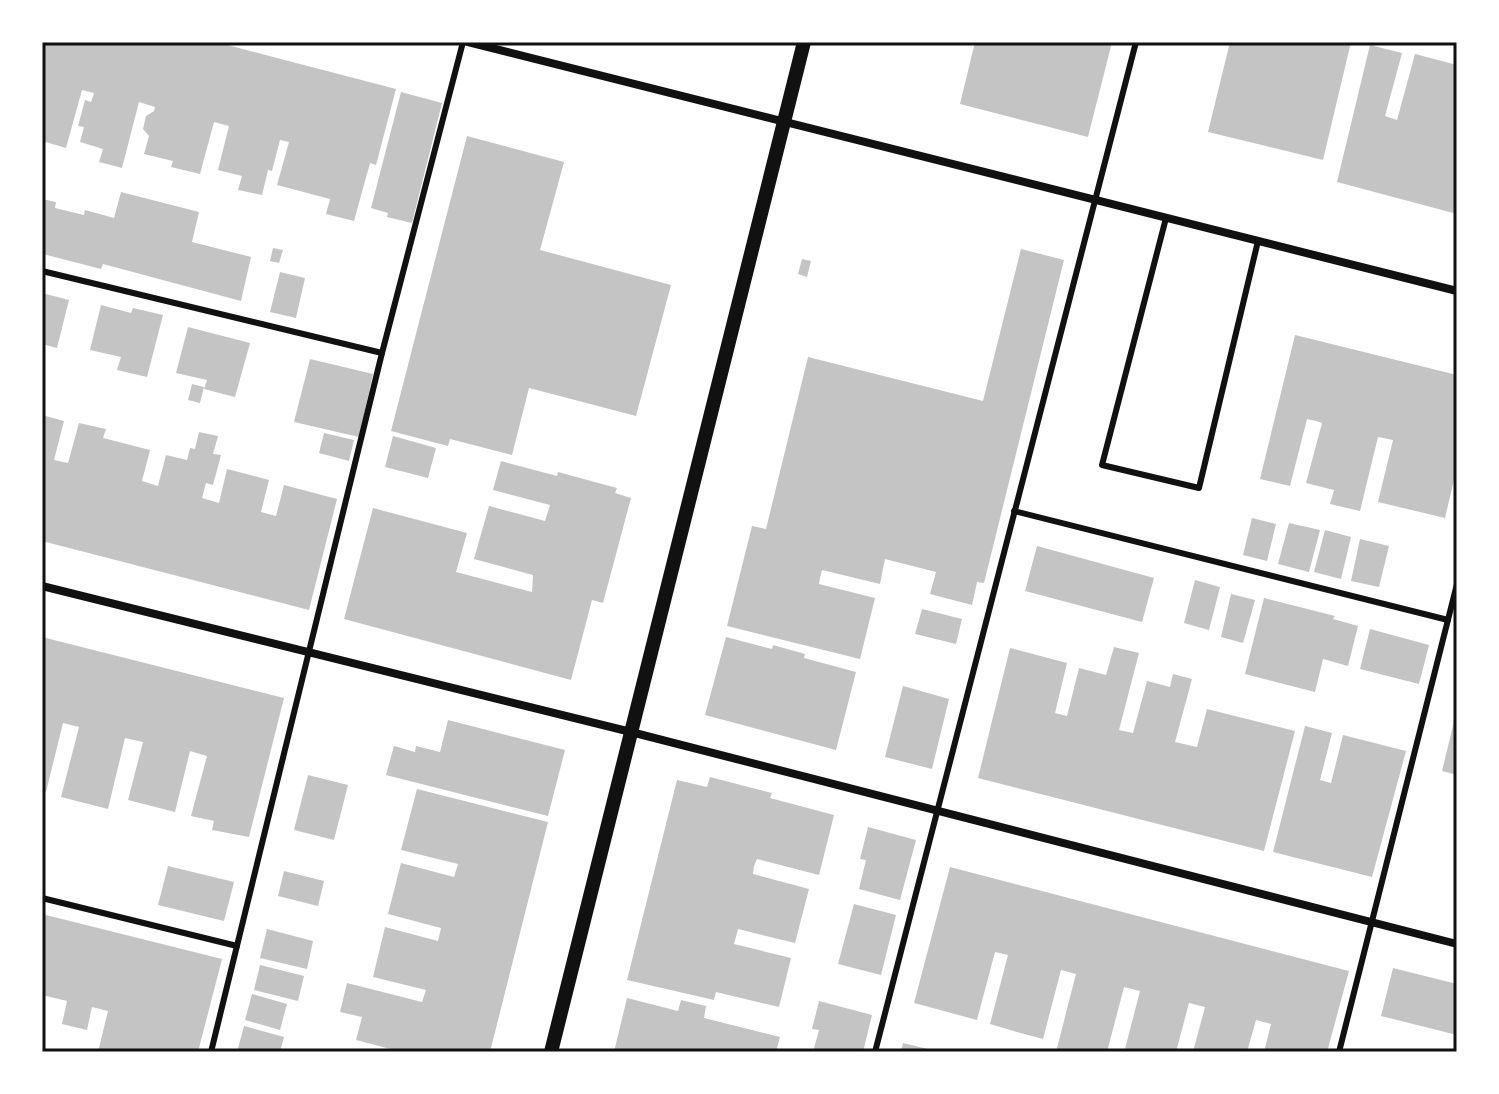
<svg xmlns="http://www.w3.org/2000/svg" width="1499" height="1094" viewBox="0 0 1499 1094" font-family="Commissioner,sans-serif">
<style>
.building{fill:#c4c4c4}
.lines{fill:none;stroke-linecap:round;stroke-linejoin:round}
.service{stroke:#111;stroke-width:6}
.minor{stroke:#111;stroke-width:8}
.tertiary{stroke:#111;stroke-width:14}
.neatline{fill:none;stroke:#111;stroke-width:3}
</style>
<rect width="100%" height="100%" fill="#fff"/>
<g class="building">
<path d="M42,42H216L396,89L376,165L370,163L354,221L326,214L330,199L277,185L289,142L280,140L272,171L268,170L262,195L238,190L242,176L218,170L229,126L214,122L200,174L171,167L173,161L144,154L149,136L143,129L146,116L154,111L155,107L139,102L122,168L99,162L103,149L80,142L84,127L78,126L85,100L91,102L94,93L82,90L66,148L42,141Z"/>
<path d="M975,42H1112L1088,137L960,104Z"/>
<path d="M1230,42H1351L1323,160L1208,132Z"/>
<path d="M1370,45L1402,53L1385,116L1397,120L1415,54L1457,65V214L1337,182Z"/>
<path d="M401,92L442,103L412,223L387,217L388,213L371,208Z"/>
<path d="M467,136L564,162L540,250L671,285L636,416L529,388L512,455L450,439L448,446L391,431Z"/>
<path d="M121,192L199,212L192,242L251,257L241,301L103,264L101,269L43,254L42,199L56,202L55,208L84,215L85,210L114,218Z"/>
<path d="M273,248L283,250L279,263L270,261Z"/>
<path d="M1021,249L1064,260L984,583L977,582L972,605L930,594L936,572L885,559L880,584L822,570L820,578L819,584L875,598L860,659L727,626L752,526L766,529L808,357L983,401Z"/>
<path d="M802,259L811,261L807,277L798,274Z"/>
<path d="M280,272L305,278L296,318L270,312Z"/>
<path d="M42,293L69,300L57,348L42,344Z"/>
<path d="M101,305L131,313L133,308L163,315L147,377L117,370L121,357L90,350Z"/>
<path d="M188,327L250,343L235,397L204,389L207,380L176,373Z"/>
<path d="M1295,335L1457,375V467L1445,518L1378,502L1393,440L1378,437L1360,511L1330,504L1334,490L1306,483L1322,423L1316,421L1307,419L1290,486L1260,479Z"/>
<path d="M310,359L373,374L359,437L294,422Z"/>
<path d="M192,384L204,387L200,403L188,400Z"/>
<path d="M42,415L64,421L54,460L68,463L79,423L106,429L103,438L150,450L142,481L158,486L166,455L187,460L190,448L195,449L199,432L218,436L213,454L221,455L213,485L206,483L202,498L219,503L227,469L269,480L261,512L276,516L284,485L337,499L309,610L42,541Z"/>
<path d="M324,433L354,440L349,461L319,453Z"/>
<path d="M393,436L436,448L428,478L385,467Z"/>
<path d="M501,461L557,476L558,472L617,488L615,493L631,498L603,603L592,600L571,680L344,619L373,508L467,533L456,572L532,592L533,575L474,559L489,506L545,521L550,505L493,490Z"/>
<path d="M1252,518L1276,524L1267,561L1243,555Z"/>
<path d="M1289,523L1320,530L1309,572L1278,564Z"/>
<path d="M1325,530L1351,537L1341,579L1314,572Z"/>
<path d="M1360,539L1389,546L1379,587L1351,581Z"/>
<path d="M1037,546L1154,578L1142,622L1025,591Z"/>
<path d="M1195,580L1220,587L1209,630L1184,623Z"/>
<path d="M1231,594L1255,600L1243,643L1221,637Z"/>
<path d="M1264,598L1335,616L1333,619L1358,626L1348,666L1323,659L1315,692L1245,674Z"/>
<path d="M922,609L962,619L956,644L915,634Z"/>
<path d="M1370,629L1429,645L1419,684L1360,669Z"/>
<path d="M42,637L284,698L249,837L212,830L214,821L191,816L207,756L190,751L175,812L128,800L143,742L125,738L108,809L61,797L79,727L63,723L46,792L42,791Z"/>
<path d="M726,637L772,649L773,645L805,654L804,658L856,672L836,750L705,715Z"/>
<path d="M1114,647L1139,653L1119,730L1133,733L1147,681L1170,687L1173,674L1192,679L1175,742L1197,747L1207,709L1295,731L1264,851L978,778L1010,648L1067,663L1055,713L1067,716L1079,668L1106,675Z"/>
<path d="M903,686L949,699L932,769L885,757Z"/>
<path d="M1456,713H1457V775L1442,771Z"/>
<path d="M448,720L565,750L548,816L386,775L394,746L415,752L416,746L440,752Z"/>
<path d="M1305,726L1332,733L1320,780L1331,783L1343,735L1406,751L1372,877L1273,852Z"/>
<path d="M308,775L348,785L334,840L294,830Z"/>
<path d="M710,777L772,793L770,798L834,815L819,875L757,859L754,866L753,874L809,889L795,943L738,929L734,944L791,958L779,1007L716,992L714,1000L627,980L677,780L707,787Z"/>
<path d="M417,789L548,822L490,1052H402L356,1040L362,1017L340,1012L347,983L422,1002L426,990L373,977L385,927L438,941L441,928L388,914L401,863L454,877L458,864L401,850Z"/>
<path d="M868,827L916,840L900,900L859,889L866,860L860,859Z"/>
<path d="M168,866L234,882L224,921L158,905Z"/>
<path d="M950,867L1349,971L1327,1052H1264L1271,1024L1256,1020L1247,1052H1193L1205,1007L1189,1003L1176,1052H1136L1125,1049L1140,991L1124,987L1107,1052H1056L1076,974L1061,970L1043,1039L1017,1032L990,1024L1008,955L995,952L977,1020L914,1003Z"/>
<path d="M284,871L324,881L318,906L278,896Z"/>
<path d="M854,904L896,915L881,975L838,964Z"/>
<path d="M42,914L222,959L198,1052H98L108,1011L92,1007L87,1030L62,1024L67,1001L42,995Z"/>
<path d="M267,929L313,941L307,969L260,958Z"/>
<path d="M260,965L304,976L298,1001L254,990Z"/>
<path d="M1393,968L1457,984V1035L1381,1016Z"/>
<path d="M252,994L287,1004L280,1030L245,1020Z"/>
<path d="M627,998L678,1011L681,1000L706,1006L704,1018L780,1037L776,1052H614Z"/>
<path d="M819,1001L872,1015L863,1052H813L819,1030L812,1029Z"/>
<path d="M244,1026L284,1037L280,1052H237Z"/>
<path d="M903,1043L936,1051V1052H901Z"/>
</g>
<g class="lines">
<g class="service">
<path d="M1166,218L1102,465L1199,488L1258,241"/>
<path d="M42,271L382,353"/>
<path d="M1014,511L1448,620"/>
<path d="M42,898L237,946"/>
<path d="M211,1052L382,353L463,42"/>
<path d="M875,1052L1136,42"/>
<path d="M1339,1052L1457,584"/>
</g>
<g class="minor">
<path d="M468,42L1457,291"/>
<path d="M42,586L631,732L1457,944"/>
</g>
<path class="tertiary" d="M551,1052L804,42"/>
</g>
<rect width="1499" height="1094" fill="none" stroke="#ffffff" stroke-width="88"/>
<rect x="44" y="44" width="1411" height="1006" class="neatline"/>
</svg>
